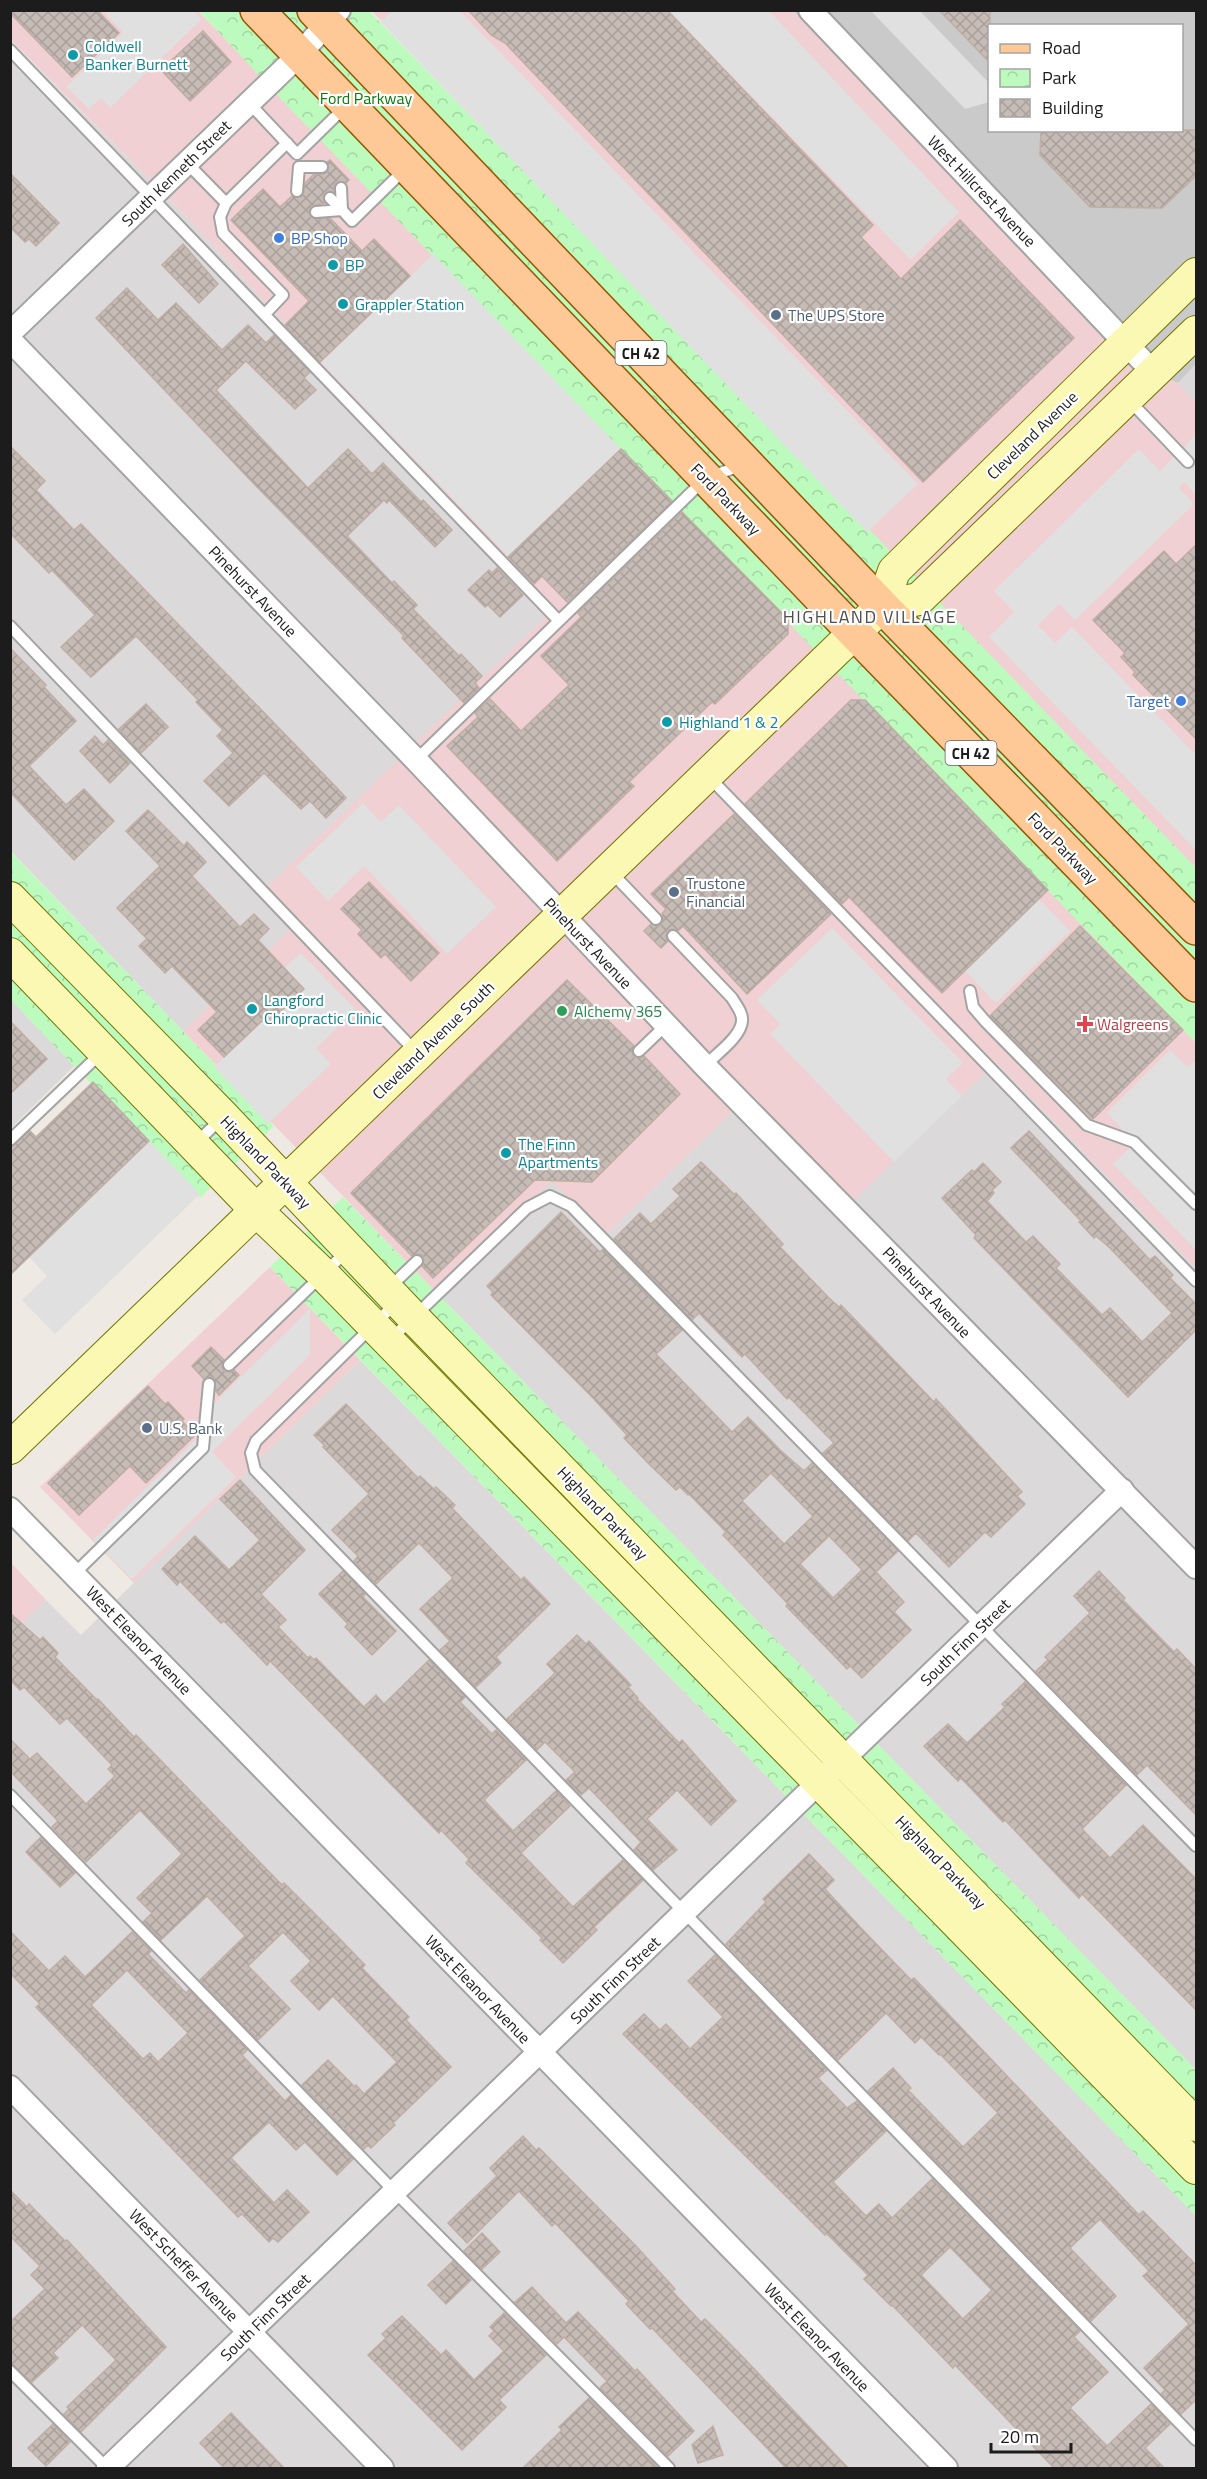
<svg xmlns="http://www.w3.org/2000/svg" width="1207" height="2479" viewBox="0 0 1207 2479" font-family="'Titillium Web',sans-serif">
<style>
.residential{fill:#dbd9d9}
.commercial{fill:#f0d0d2}
.religious{fill:#cacaca;fill-rule:evenodd}
.park{fill:url(#park-crowns)}
.parking{fill:#e0e0e0}
.building{fill:url(#building-cross-hatch);stroke:#c0aea4;stroke-width:1.5;fill-rule:evenodd}
.lines{fill:none;stroke-linecap:round;stroke-linejoin:round}
.lane-casing{stroke:#a3a3a3;stroke-width:14}
.street-casing{stroke:#a3a3a3;stroke-width:26}
.secondary-casing{stroke:#727502;stroke-width:34}
.primary-casing{stroke:#955700;stroke-width:36}
.lane{stroke:#fff;stroke-width:10}
.street{stroke:#fff;stroke-width:22}
.secondary{stroke:#fbf8b3;stroke-width:32}
.primary{stroke:#fec997;stroke-width:33}
.culture-dot{fill:#0f9aa8;stroke:#fff;stroke-width:2}
.shop-dot{fill:#3f7fe0;stroke:#fff;stroke-width:2}
.service-dot{fill:#5c6f8a;stroke:#fff;stroke-width:2}
.leisure-dot{fill:#2e9e5b;stroke:#fff;stroke-width:2}
.health-dot{fill:#e0444e;stroke:#fff;stroke-width:2}
.labels{text-anchor:middle;dominant-baseline:central;stroke-width:4.5;stroke-linejoin:round;paint-order:stroke}
.shield{fill:#fff;stroke:#606060;stroke-width:1.5}
.shield-label{font-size:15px;font-weight:bold;fill:#1c1c1c}
.culture-label{font-size:16px;fill:#0d838f;stroke:#fff;text-anchor:start}
.park-label{font-size:16px;fill:#097c09;stroke:#fff}
.street-label{font-size:16px;fill:#1c1c1c;stroke:#fff}
.shop-label{font-size:16px;fill:#366cbe;stroke:#fff;text-anchor:start}
.service-label{font-size:16px;fill:#4e5e75;stroke:#fff;text-anchor:start}
.leisure-label{font-size:16px;fill:#27864d;stroke:#fff;text-anchor:start}
.health-label{font-size:16px;fill:#be3a42;stroke:#fff;text-anchor:start}
.neighbourhood-label{font-size:18px;letter-spacing:1.5px;fill:#4f4f4f;stroke:#fff}
</style>
<defs>
<pattern id="park-crowns" width="20" height="18" patternUnits="userSpaceOnUse" patternTransform="scale(1.5)"><rect width="20" height="18" fill="#bdfabd"/><path d="M2 6a3 3 0 1 1 6 0M12 15a3 3 0 1 1 6 0" fill="none" stroke="#a2d6a2"/></pattern>
<pattern id="building-cross-hatch" width="8" height="8" patternUnits="userSpaceOnUse" patternTransform="scale(1.5)"><rect width="8" height="8" fill="#c6bbb5"/><path d="M0 0l8 8M0 8l8-8" fill="none" stroke="#aaa09b"/></pattern>
</defs>
<rect width="100%" height="100%" fill="#eee9e2"/>
<g class="residential">
<path d="M10,40L185,215L319,361L555,608L512,650L299,922L183,1031L11,851Z"/>
<path d="M1196,364V403L1178,383Z"/>
<path d="M11,1000L74,1066L11,1128Z"/>
<path d="M996,1062L1196,1268V2070L434,1290L552,1180L606,1235L745,1099L847,1206Z"/>
<path d="M360,1360L1196,2216V2468H11V1634L46,1600L81,1635Z"/>
</g>
<g class="commercial">
<path d="M10,11H198L1196,1043V1268L996,1062L847,1207L745,1099L606,1235L552,1181L434,1290L183,1031L298,922L266,888L555,608L319,361L185,215L11,40Z"/>
<path d="M372,11H794L1128,359L1178,383L1196,403V868L910,573Z"/>
<path d="M270,1267L360,1360L134,1583L40,1487Z"/>
<path d="M11,1563L46,1600L11,1634Z"/>
</g>
<path class="religious" d="M794,11H1196V364L1178,383L1128,359ZM990,26H1182V130H990Z"/>
<g class="park">
<path d="M199,11H369L1196,868V1043L296,115Z"/>
<path d="M10,851L274,1126L200,1198L11,1000Z"/>
<path d="M343,1197L1196,2070V2216L270,1267Z"/>
</g>
<g class="parking">
<path d="M393,10L460,11L918,484L867,532L381,22Z"/>
<path d="M103,11H194L202,19L110,108L101,98L89,109L66,87L123,32Z"/>
<path d="M669,11H769L959,212L911,260Z"/>
<path d="M871,11H920L989,83V102L965,109Z"/>
<path d="M433,254L621,449L509,557L321,362Z"/>
<path d="M1196,435V495L1185,482L1179,488L1194,504L1075,620L1059,604L1038,625L1055,643L1072,627L1196,755V850L989,637L1014,612L994,591L1139,449L1160,471Z"/>
<path d="M363,803L381,822L399,805L496,907L447,954L364,866L328,901L296,867Z"/>
<path d="M1039,899L1070,931L996,1003L965,971Z"/>
<path d="M832,928L963,1063L946,1079L962,1096L894,1162L770,1034L780,1024L757,1000Z"/>
<path d="M301,953L356,1010L316,1048L331,1064L268,1124L214,1067L263,1020L267,1024L304,989L284,968Z"/>
<path d="M1170,1050L1188,1067L1196,1060V1250L1113,1164L1135,1143L1107,1113Z"/>
<path d="M149,1141L200,1194L55,1334L22,1300L47,1276L29,1257Z"/>
<path d="M310,1309V1355L212,1452L236,1477L132,1579L93,1540L200,1435L192,1425Z"/>
</g>
<g class="building">
<path d="M10,10H97L119,33L72,77L10,13Z"/>
<path d="M468,10H667L873,225L861,237L901,279L960,220L1074,338L923,482L505,43L491,35Z"/>
<path d="M939,10H990V63Z"/>
<path d="M203,31L231,62L190,101L161,70Z"/>
<path d="M1041,130H1197V175L1162,208L1090,207L1040,155Z"/>
<path d="M330,160L349,180L346,183L337,181L334,185V192H325L323,197L325,203L311,206L309,212L310,217L316,219L330,218L362,251L374,239L410,276L320,362L285,325L309,301L231,220L263,189L280,207L292,196L301,197L304,192L305,183L314,174H323L328,171L327,162Z"/>
<path d="M10,173L59,223L36,246L29,239L25,242L10,227Z"/>
<path d="M183,244L218,284L199,303L162,265Z"/>
<path d="M127,288L158,320L176,303L222,350L248,325L266,343L274,335L310,372L304,378L316,390L295,409L246,361L216,390L308,488L348,449L372,474L383,463L421,502L423,500L452,530L435,547L389,500L387,503L384,500L347,536L392,583L394,581L417,605L413,609L459,656L461,654L482,676L475,683L479,688L464,703L402,638L404,636L256,486L96,318Z"/>
<path d="M10,446L45,481L36,490L74,530L81,524L337,788L346,798L326,818L310,801L301,809L264,773L229,806L204,781L233,753L217,736L223,730L196,702L198,700L136,636L91,677L61,647L95,615L52,570L49,573L10,533Z"/>
<path d="M621,449L672,501L567,602L542,576L534,584L508,557Z"/>
<path d="M682,512L788,619V634L715,704L712,702L629,782L634,786L557,861L447,746L478,717L475,713L490,699L521,731L569,685L541,656L581,617L578,613Z"/>
<path d="M1197,544V740L1133,675L1135,672L1121,657L1125,653L1093,620L1164,551L1176,564Z"/>
<path d="M497,568L523,595L500,617L488,605L485,607L468,590L489,570L492,573Z"/>
<path d="M10,648L46,685L44,687L76,721L29,766L66,805L84,789L114,821L74,860L10,792Z"/>
<path d="M851,700H865L1048,890L942,993L849,897L842,904L745,804Z"/>
<path d="M146,704L168,727L141,753L119,729Z"/>
<path d="M95,736L103,745L108,740L130,763L110,783L80,751Z"/>
<path d="M148,810L184,846L187,842L206,862L192,876L240,927L254,914L269,929L258,940L304,989L267,1025L263,1020L224,1057L198,1030L217,1012L172,966L165,973L139,946L147,939L117,908L160,866L126,831Z"/>
<path d="M734,814L831,914L747,994L683,926L678,931L672,929L667,931L666,937L668,941L661,948L644,931L651,924L657,926L662,924L663,918L662,914L666,909L651,894Z"/>
<path d="M369,882L439,953L411,981L385,954L381,958L358,934L362,930L341,909Z"/>
<path d="M1080,926L1183,1030L1093,1119L990,1016Z"/>
<path d="M567,980L634,1046L632,1052L634,1057L640,1058L644,1056L680,1094L592,1182L535,1180L433,1278L422,1266L424,1260L422,1255L416,1254L412,1256L351,1193Z"/>
<path d="M10,1021L47,1059L10,1094Z"/>
<path d="M93,1082L149,1141L10,1275V1147L30,1131L36,1137Z"/>
<path d="M1029,1131L1150,1260L1155,1256L1173,1275L1170,1278L1197,1305V1329L1128,1397L974,1238L976,1235L942,1198L972,1170L974,1172L983,1163L1001,1182L992,1190L994,1193L987,1201L1026,1242L1033,1236L1060,1264L1056,1268L1102,1315L1110,1308L1142,1342L1172,1313L1110,1248L1096,1236L1094,1238L1079,1222L1081,1221L1011,1148Z"/>
<path d="M701,1162L735,1195L736,1193L783,1244L780,1247L829,1298L839,1307L841,1305L934,1402L936,1399L1022,1492L1017,1496L1025,1504L991,1537L985,1532L949,1567L916,1533L908,1541L823,1453L834,1443L789,1397L787,1399L745,1354L742,1357L699,1313L692,1320L614,1239L640,1213L651,1224L680,1196L673,1189Z"/>
<path d="M561,1212L600,1252L603,1249L682,1330L656,1354L732,1432L748,1417L780,1450L804,1471L812,1463L898,1551L876,1572L904,1602L894,1612L911,1630L862,1678L850,1666L847,1669L820,1641L786,1606L788,1604L723,1535L726,1532L689,1494L688,1495L680,1487L676,1490L650,1465L624,1438L627,1435L593,1398L491,1295L493,1292L487,1286ZM771,1473L813,1516L784,1544L742,1501ZM829,1536L862,1570L833,1598L800,1564Z"/>
<path d="M211,1347L224,1360L222,1366L224,1371L230,1372L234,1370L239,1375L219,1395L216,1391L214,1378L209,1377L204,1379L192,1366Z"/>
<path d="M148,1386L165,1404L168,1402L184,1419L182,1421L195,1435L146,1483L130,1466L79,1515L48,1483Z"/>
<path d="M346,1404L418,1478L420,1476L434,1489L436,1487L455,1505L452,1508L521,1580L524,1577L550,1604L496,1657L501,1663L476,1687L440,1650L450,1641L420,1609L453,1578L419,1543L376,1584L354,1561L358,1556L332,1530L369,1494L323,1447L325,1446L314,1435Z"/>
<path d="M240,1480L305,1550L261,1594L286,1620L278,1627L308,1658L310,1656L314,1660L316,1658L364,1707L376,1695L384,1704L429,1660L465,1697L460,1702L492,1734L496,1730L526,1760L484,1800L513,1831L556,1791L570,1806L521,1853L573,1907L623,1860L643,1880L594,1927L597,1930L563,1963L540,1940L542,1938L466,1863L469,1859L441,1830L439,1833L270,1661L267,1665L224,1621L221,1623L180,1581L177,1585L162,1569L195,1536L229,1570L260,1540L220,1499Z"/>
<path d="M343,1571L365,1594L363,1597L396,1631L372,1655L345,1627L348,1624L319,1594Z"/>
<path d="M1099,1571L1125,1598L1123,1600L1174,1652L1177,1649L1197,1670V1816L1147,1765L1137,1775L1036,1671L1048,1660L1045,1657L1090,1613L1074,1596Z"/>
<path d="M10,1613L40,1640L43,1637L58,1653L55,1657L97,1700L98,1699L134,1737L136,1735L282,1885L284,1883L337,1936L365,1965L362,1968L409,2017L406,2020L451,2067L393,2123L395,2125L371,2148L368,2145L364,2149L302,2085L328,2060L355,2087L356,2085L364,2094L397,2062L333,1996L319,2010L291,1981L311,1961L283,1932L248,1966L290,2009L258,2040L200,1980L245,1936L207,1896L161,1940L143,1922L152,1913L137,1898L182,1854L140,1810L86,1862L52,1827L58,1821L10,1771V1739L30,1759L37,1753L86,1804L115,1776L108,1769L112,1765L67,1718L60,1724L24,1687L20,1690L10,1680Z"/>
<path d="M577,1635L586,1644L589,1641L631,1685L628,1687L638,1698L637,1699L679,1743L682,1740L736,1801L711,1825L677,1790L647,1819L677,1850L653,1870L634,1850L641,1842L589,1788L581,1795L566,1780L575,1772L545,1742L537,1750L507,1719L555,1673L547,1664Z"/>
<path d="M1025,1682L1126,1785L1082,1829L1110,1858L1143,1825L1197,1880V2011L1082,1894L1079,1898L1005,1820L1003,1822L961,1778L958,1781L924,1746L948,1724L967,1743L1005,1707L1002,1704Z"/>
<path d="M41,1837L75,1873L60,1887L26,1852Z"/>
<path d="M809,1854L834,1880L825,1889L860,1927L911,1980L914,1978L1139,2215L1143,2211L1197,2266V2399L1181,2414L1161,2394L1165,2390L1144,2368L1189,2324L1143,2276L1149,2271L1100,2219L1070,2248L1116,2296L1091,2321L868,2091L893,2068L911,2088L908,2090L963,2147L998,2113L940,2054L939,2055L921,2037L915,2043L886,2013L838,2060L726,1944L766,1902L763,1899Z"/>
<path d="M10,1931L49,1971L65,1956L85,1977L132,1932L151,1951L148,1954L186,1993L189,1990L247,2050L242,2055L285,2101L291,2095L353,2159L337,2175L305,2142L296,2150L269,2122L231,2158L274,2203L287,2190L309,2212L278,2242L273,2238L269,2242L242,2214L238,2217L36,2007L40,2004L10,1973ZM127,1970L188,2033L158,2062L150,2053L143,2059L91,2005Z"/>
<path d="M715,1955L827,2070L818,2078L847,2108L857,2101L886,2131L833,2182L866,2216L879,2204L892,2218L932,2179L1080,2331L1074,2337L1108,2372L1070,2408L1107,2446L1151,2404L1170,2424L1145,2448L1165,2469H1055L955,2365L953,2368L892,2305L891,2306L864,2279L868,2275L826,2233L825,2235L623,2034L644,2014L660,2030L666,2024L690,2049L723,2017L688,1981ZM950,2247L992,2290L963,2319L921,2275Z"/>
<path d="M523,2136L536,2150L539,2148L636,2246L675,2289L672,2291L701,2322L705,2319L739,2353L849,2469H787L652,2328L650,2329L626,2304L629,2301L597,2267L555,2223L552,2226L519,2191L467,2243L448,2223L497,2176L490,2168Z"/>
<path d="M10,2190L27,2207L29,2204L65,2241L67,2240L166,2347L81,2432L64,2414L69,2409L67,2407L116,2360L82,2325L53,2353L58,2358L32,2382L10,2364V2322L45,2289L31,2275L40,2266L10,2236Z"/>
<path d="M482,2233L500,2252L482,2269L464,2251Z"/>
<path d="M453,2261L471,2280L446,2304L428,2285Z"/>
<path d="M532,2287L566,2323L578,2312L635,2371L637,2369L694,2431L668,2456L600,2388L607,2381L564,2337L557,2344L515,2302Z"/>
<path d="M504,2313L546,2355L499,2400L506,2407L462,2450L368,2355L386,2338L382,2334L402,2316L441,2355L446,2350L474,2380L504,2351L489,2336L494,2331L490,2327Z"/>
<path d="M589,2398L657,2467L522,2469L562,2430L559,2427Z"/>
<path d="M231,2413L285,2469H225L200,2443Z"/>
<path d="M53,2424L70,2442L46,2466L28,2448Z"/>
<path d="M713,2426L723,2455L698,2463L692,2445Z"/>
</g>
<g class="lines">
<g class="lane-casing">
<g id="lane">
<path d="M10,50L558,620"/>
<path d="M249,103L297,154L345,107"/>
<path d="M186,162L226,203L287,143"/>
<path d="M341,188L342,210"/>
<path d="M297,191L299,167H322"/>
<path d="M330,198L342,210"/>
<path d="M226,203L220,217L223,233L283,295L265,314"/>
<path d="M316,212L342,210L352,221L405,169"/>
<path d="M1128,399L1188,462"/>
<path d="M10,626L416,1052"/>
<path d="M416,760L706,478L743,465"/>
<path d="M709,777L1196,1281"/>
<path d="M612,873L656,919"/>
<path d="M673,936L732,998C736,1005 743,1013 742,1021C741,1037 716,1054 705,1066"/>
<path d="M970,991L973,1007L985,1021L1087,1125L1134,1142L1196,1204"/>
<path d="M639,1051L666,1025"/>
<path d="M10,1140L101,1053"/>
<path d="M196,1143L222,1118"/>
<path d="M389,1288L417,1261"/>
<path d="M395,1304L256,1441L251,1453L255,1470L1196,2440"/>
<path d="M391,1339L527,1208L550,1196L571,1206L1196,1846"/>
<path d="M229,1365L347,1251"/>
<path d="M74,1574L203,1448L209,1384"/>
<path d="M10,1795L395,2192L669,2468"/>
<path d="M10,2371L107,2468"/>
</g>
</g>
<g class="street-casing">
<g id="street">
<path d="M810,10L1154,373"/>
<path d="M10,333L299,55L339,10"/>
<path d="M10,340L416,760L705,1066L1196,1567"/>
<path d="M10,1509L946,2468"/>
<path d="M10,2087L382,2468"/>
<path d="M108,2468L1122,1490"/>
</g>
</g>
<g class="secondary-casing">
<g id="secondary">
<path d="M882,606L919,599L1196,332"/>
<path d="M10,898L224,1117L413,1317L1196,2125"/>
<path d="M10,954L256,1210L323,1274L1196,2168"/>
<path d="M10,1448L882,606L894,571L1196,274"/>
</g>
</g>
<g class="primary-casing">
<g id="primary">
<path d="M257,10L818,595L1196,985"/>
<path d="M314,10L882,606L1196,928"/>
</g>
</g>
<use href="#lane" class="lane"/>
<use href="#street" class="street"/>
<use href="#secondary" class="secondary"/>
<use href="#primary" class="primary"/>
</g>
<g class="culture-dot">
<circle cx="73" cy="55" r="6"/>
<circle cx="333" cy="265" r="6"/>
<circle cx="343" cy="304" r="6"/>
<circle cx="667" cy="722" r="6"/>
<circle cx="252" cy="1009" r="6"/>
<circle cx="506" cy="1153" r="6"/>
</g>
<g class="shop-dot">
<circle cx="279" cy="238" r="6"/>
<circle cx="1181" cy="701" r="6"/>
</g>
<g class="service-dot">
<circle cx="776" cy="315" r="6"/>
<circle cx="674" cy="892" r="6"/>
<circle cx="147" cy="1428" r="6"/>
</g>
<circle class="leisure-dot" cx="562" cy="1011" r="6"/>
<path class="health-dot" d="M1082 1015h6v6h6v6h-6v6h-6v-6h-6v-6h6z"/>
<g class="labels">
<g class="shield">
<rect x="615.5" y="341" width="51" height="24" rx="4.5"/>
<rect x="945.5" y="741" width="51" height="24" rx="4.5"/>
</g>
<g class="shield-label">
<text x="641" y="353">CH 42</text>
<text x="971" y="753">CH 42</text>
</g>
<g class="culture-label">
<text x="85" y="46">Coldwell<tspan x="85" dy="18">Banker Burnett</tspan></text>
<text x="345" y="265">BP</text>
<text x="355" y="304">Grappler Station</text>
<text x="679" y="722">Highland 1 &amp; 2</text>
<text x="264" y="1000">Langford<tspan x="264" dy="18">Chiropractic Clinic</tspan></text>
<text x="518" y="1144">The Finn<tspan x="518" dy="18">Apartments</tspan></text>
</g>
<g class="park-label">
<text x="366" y="98">Ford Parkway</text>
</g>
<g class="street-label">
<text transform="translate(176 173) rotate(-44)">South Kenneth Street</text>
<text transform="translate(982 191) rotate(46)">West Hillcrest Avenue</text>
<text transform="translate(1032 435) rotate(-44)">Cleveland Avenue</text>
<text transform="translate(726 499) rotate(46)">Ford Parkway</text>
<text transform="translate(253 591) rotate(46)">Pinehurst Avenue</text>
<text transform="translate(1063 848) rotate(46)">Ford Parkway</text>
<text transform="translate(588 943) rotate(46)">Pinehurst Avenue</text>
<text transform="translate(433 1040) rotate(-44)">Cleveland Avenue South</text>
<text transform="translate(266 1162) rotate(46)">Highland Parkway</text>
<text transform="translate(927 1292) rotate(46)">Pinehurst Avenue</text>
<text transform="translate(603 1513) rotate(46)">Highland Parkway</text>
<text transform="translate(139 1640) rotate(46)">West Eleanor Avenue</text>
<text transform="translate(965 1642) rotate(-44)">South Finn Street</text>
<text transform="translate(941 1862) rotate(46)">Highland Parkway</text>
<text transform="translate(615 1980) rotate(-44)">South Finn Street</text>
<text transform="translate(478 1989) rotate(46)">West Eleanor Avenue</text>
<text transform="translate(184 2265) rotate(46)">West Scheffer Avenue</text>
<text transform="translate(265 2317) rotate(-44)">South Finn Street</text>
<text transform="translate(817 2337) rotate(46)">West Eleanor Avenue</text>
</g>
<g class="shop-label">
<text x="291" y="238">BP Shop</text>
<text x="1169" y="701" text-anchor="end">Target</text>
</g>
<g class="service-label">
<text x="788" y="315">The UPS Store</text>
<text x="686" y="883">Trustone<tspan x="686" dy="18">Financial</tspan></text>
<text x="159" y="1428">U.S. Bank</text>
</g>
<g class="leisure-label">
<text x="574" y="1011">Alchemy 365</text>
</g>
<g class="health-label">
<text x="1097" y="1024">Walgreens</text>
</g>
<g class="neighbourhood-label">
<text x="870" y="616">HIGHLAND VILLAGE</text>
</g>
</g>
<rect width="1207" height="2479" fill="none" stroke="#1c1c1c" stroke-width="24"/>
<rect x="988" y="24" width="195" height="108" fill="#ffffff" stroke="#a4a4a4" stroke-width="1.5"/>
<rect x="1000" y="44" width="30" height="9" fill="#fec997" stroke="#a4a4a4" stroke-width="1.5"/>
<text x="1042" y="54" font-size="18" fill="#1c1c1c">Road</text>
<rect x="1000" y="69" width="30" height="18" fill="url(#park-crowns)" stroke="#a4a4a4" stroke-width="1.5"/>
<text x="1042" y="84" font-size="18" fill="#1c1c1c">Park</text>
<rect x="1000" y="99" width="30" height="18" fill="url(#building-cross-hatch)" stroke="#a4a4a4" stroke-width="1.5"/>
<text x="1042" y="114" font-size="18" fill="#1c1c1c">Building</text>
<path d="M991 2443v9h80v-9" fill="none" stroke="#1c1c1c" stroke-width="3"/>
<text x="1000" y="2443" font-size="18" fill="#1c1c1c" stroke="#ffffff" stroke-width="4.5" paint-order="stroke">20 m</text>
</svg>
